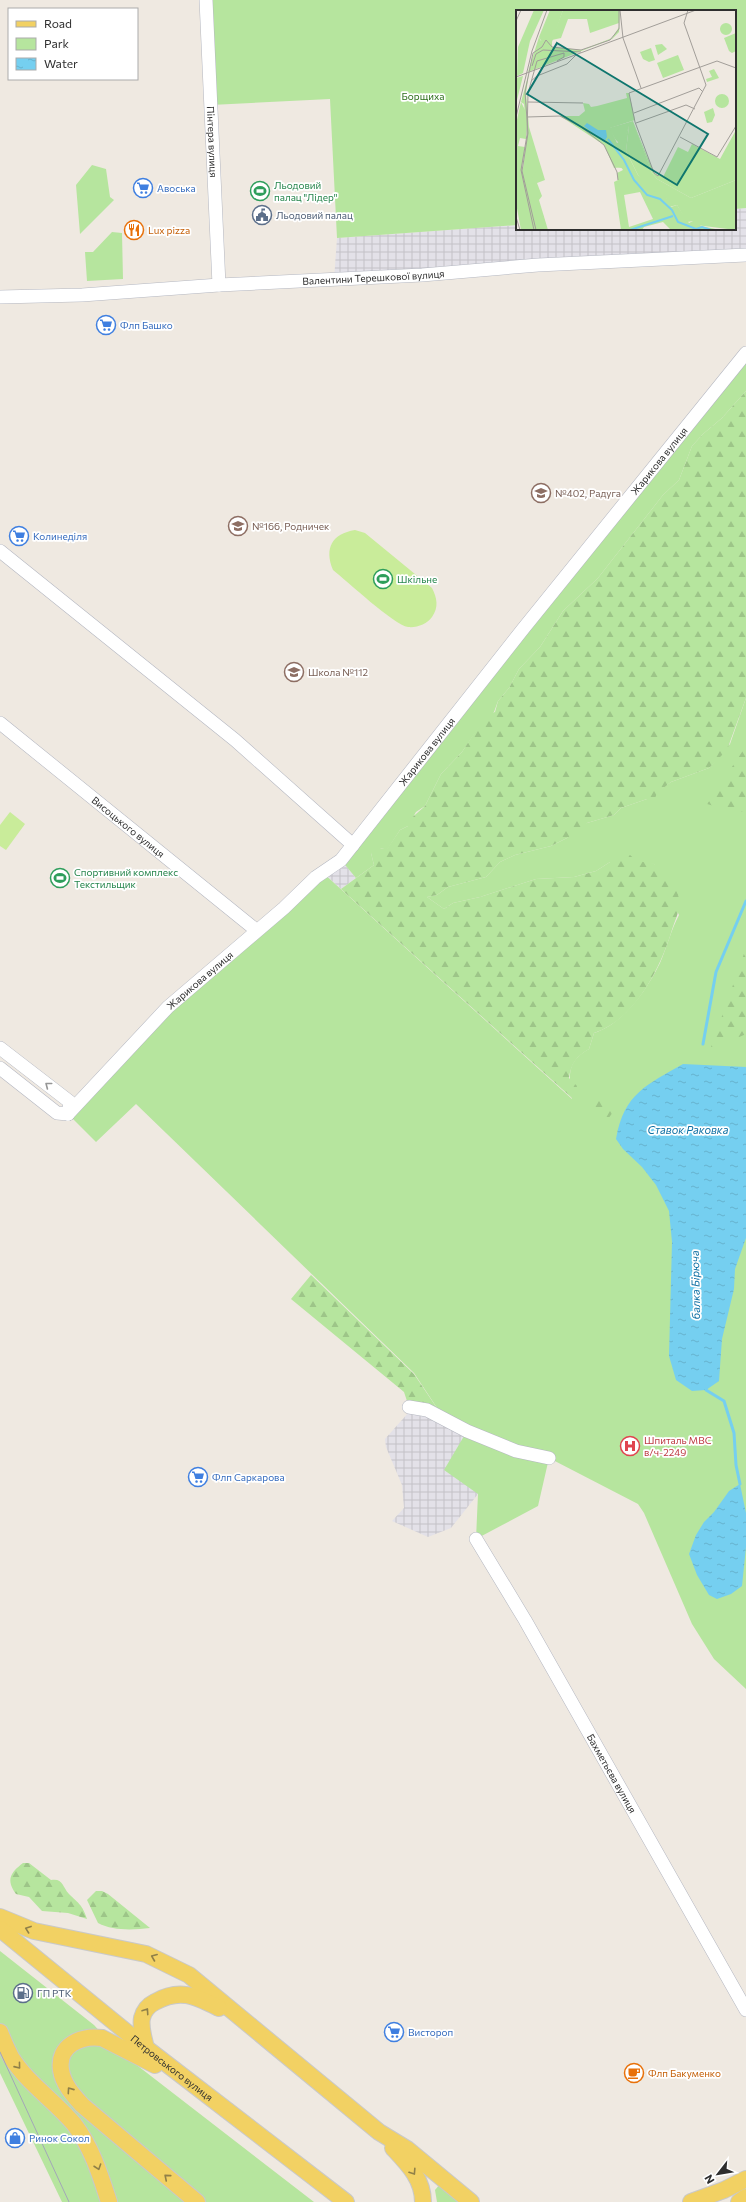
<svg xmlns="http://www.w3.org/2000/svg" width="746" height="2202" viewBox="0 0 746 2202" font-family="Commissioner,sans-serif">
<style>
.industrial{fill:url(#industrial-grid)}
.green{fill:#b6e59e}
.forest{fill:url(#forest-firs)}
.pitch{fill:#c9ec9a}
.water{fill:url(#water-ripples)}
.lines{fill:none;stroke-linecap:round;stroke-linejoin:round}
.stream{stroke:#75cff0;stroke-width:3}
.minor-casing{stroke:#b4b7c1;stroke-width:14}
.major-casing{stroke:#c9c9c9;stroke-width:18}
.minor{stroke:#fff;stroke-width:13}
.major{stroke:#f2d163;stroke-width:16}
.tram{stroke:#a3a6b8;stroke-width:1}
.oneway{stroke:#969696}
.oneway2{stroke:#908048}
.labels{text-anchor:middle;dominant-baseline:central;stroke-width:3.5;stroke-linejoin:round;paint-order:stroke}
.park-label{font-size:10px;fill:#2c6e1b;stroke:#fff}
.street-label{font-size:10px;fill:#2e2e2e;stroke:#fff}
.leisure-label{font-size:10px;fill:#27864d;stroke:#fff;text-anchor:start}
.shop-label{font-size:10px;fill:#366cbe;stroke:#fff;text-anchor:start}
.service-label{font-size:10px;fill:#4e5e75;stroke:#fff;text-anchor:start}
.food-label{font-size:10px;fill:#c56008;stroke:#fff;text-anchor:start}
.education-label{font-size:10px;fill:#785e54;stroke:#fff;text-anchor:start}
.health-label{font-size:10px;fill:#be3a42;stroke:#fff;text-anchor:start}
.water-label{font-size:11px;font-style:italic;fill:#0d6fa3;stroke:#fff}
.inset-river{fill:none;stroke:#75cff0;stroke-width:2}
.inset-road{fill:none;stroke:#a29e99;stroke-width:1}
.view{fill:#0f766e;fill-opacity:0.15;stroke:#0f766e;stroke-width:2}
.inset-edge{fill:none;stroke:#2e2e2e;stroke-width:2}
</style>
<defs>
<pattern id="industrial-grid" width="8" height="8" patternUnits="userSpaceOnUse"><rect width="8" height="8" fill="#e3e1e8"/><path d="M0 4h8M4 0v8" fill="none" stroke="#c3c1c7"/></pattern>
<pattern id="forest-firs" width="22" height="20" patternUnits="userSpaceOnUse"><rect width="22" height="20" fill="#b6e59e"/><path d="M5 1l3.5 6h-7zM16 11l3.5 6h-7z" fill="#9dc588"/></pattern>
<pattern id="water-ripples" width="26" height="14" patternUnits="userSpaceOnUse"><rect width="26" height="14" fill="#75cff0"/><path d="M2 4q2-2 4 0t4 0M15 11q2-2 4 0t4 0" fill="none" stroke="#66b2ce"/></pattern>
</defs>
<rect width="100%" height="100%" fill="#efe9e1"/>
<g class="industrial">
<path d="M746,208V255L334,280L337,238L517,225V229H735V209Z"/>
<path d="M341,860L356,878L341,889L322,872Z"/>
<path d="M409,1407L467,1431L478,1494L451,1528L428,1537L392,1521L404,1508L402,1485L386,1447L385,1439L409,1412Z"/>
</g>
<g class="green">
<path d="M206,0H746V208L735,209V11H517V225L337,238L330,99L211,105Z"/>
<path d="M92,165L106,169L110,197L114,200L80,234L76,185Z"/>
<path d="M112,232L122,233L123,279L87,281L85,252H93Z"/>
<path d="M746,353V391L722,418L703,434L692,446L679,480L663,495L598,578L563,611L540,647L519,669L509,688L498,701L494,712L479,727L462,752L441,774L425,806L416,812L408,826L400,830L387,850L381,848L371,853L374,865L356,878L341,860Z"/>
<path d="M746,698V1689L714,1659L692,1624L644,1513L638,1504L549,1458L538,1506L476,1539L478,1494L444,1470L467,1431L445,1420L414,1373L136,1104L96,1142L68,1114L141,1038L322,872L572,1099C569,1075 566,1062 589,1049L594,1033C623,1024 647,990 660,963C667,947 671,930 679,915L654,864L610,862L596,871L574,877L536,879L480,897L453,903L444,909L427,897L437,895L448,887L486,877L500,862L515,855L551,846L567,838L587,823L614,815L621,808L647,799L671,782L709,768L730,744Z"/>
<path d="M0,1951L94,2025L116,2049L314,2202H62L0,2073Z"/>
<path d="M440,2184L462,2202H437L435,2190Z"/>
</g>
<g class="forest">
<path d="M746,391V698L727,750L709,768L671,782L657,793L654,801L647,799L621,808L614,815L587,823L585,829L551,846L515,855L500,862L486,877L448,887L437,895L427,897L444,909L453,903L480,897L536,879L574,877L596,871L610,862L630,855C641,865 644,860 654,864C664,869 672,880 676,889C684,907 675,918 671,933C659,971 634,1020 594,1033L589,1049C577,1056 571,1063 569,1078L577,1086L573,1099L341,889L374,865L371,853L372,847L387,849L400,830L408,826L407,822L425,806L441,774L462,752L486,715L495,712L498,701L509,688L519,669L540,647L563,611L598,578L663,495L679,480L692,446L703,434L722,418Z"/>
<path d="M746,746V810L739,813L707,804Z"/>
<path d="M746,948V1034L710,1050Z"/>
<path d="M601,1095L615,1109L606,1122L587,1100Z"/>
<path d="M311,1275L414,1374L445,1420L409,1407L404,1392L291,1299Z"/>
<path d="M23,1863H29L51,1880C63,1878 62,1886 69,1894C79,1904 82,1904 87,1919L68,1913L42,1911L29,1897L16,1894C6,1880 10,1873 23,1863Z"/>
<path d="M96,1891H102L108,1894L150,1928C133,1930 113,1931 98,1923L87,1900Z"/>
</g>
<g class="pitch">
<path d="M355,530L365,533L432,588C437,598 439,607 432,617C427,624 417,628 408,627C394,625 347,581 333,570C324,548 332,534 355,530Z"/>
<path d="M10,812L25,824L6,850L0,846V825Z"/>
</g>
<g class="water">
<path d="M683,1064L746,1067V1238L735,1269L734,1289L722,1339L719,1381L706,1390L692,1391L676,1380L669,1356L672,1242L669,1211L656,1185L642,1167L623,1149L616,1139C624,1093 647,1085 683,1064Z"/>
<path d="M740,1484L746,1513V1547L742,1586L731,1594L717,1599L709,1595L697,1575L689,1554L696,1535L704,1522L714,1512L729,1491Z"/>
</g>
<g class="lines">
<g class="stream">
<path d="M703,1044L716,972L746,901"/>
<path d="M706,1387V1390L724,1401L734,1433L736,1465L740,1484"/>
</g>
<g class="minor-casing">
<g id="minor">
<path id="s1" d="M206,0L219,285"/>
<path id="s2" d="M0,297L82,295L219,285L422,275L538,265L746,255"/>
<path d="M0,551L235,740L353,845"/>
<path id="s3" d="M0,723L256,930"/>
<path d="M0,1048L70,1102L68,1114"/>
<path d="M0,1068L57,1113L68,1114"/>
<path id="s4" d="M68,1114L168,1007L284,908L316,877L341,860L523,629L746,353"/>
<path d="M409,1407L427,1410L467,1431L516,1451L549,1458"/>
<path id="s5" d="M476,1539L525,1620L746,2010"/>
</g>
</g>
<g class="major-casing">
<g id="major">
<path d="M0,1917L34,1931L146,1954L189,1975L379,2132L407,2149L471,2202"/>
<path id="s6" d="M0,1929L146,2048L346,2202"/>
<path d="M0,2032C3,2040 7,2049 11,2057C27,2083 55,2101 74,2124C92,2148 100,2174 109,2202"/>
<path d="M146,2048C144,2039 140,2027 142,2018C144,2010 149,2005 155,2002C180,1988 195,1996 219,2008"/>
<path d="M155,2065L102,2038C82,2035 57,2045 61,2070C63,2084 73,2095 82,2105L197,2202"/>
<path d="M393,2148C408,2164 423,2179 423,2202"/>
<path d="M691,2202L724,2190L746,2179"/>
<path d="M739,2202L746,2197"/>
</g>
</g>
<use href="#minor" class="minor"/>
<use href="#major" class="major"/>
<path class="tram" d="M0,2052L69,2202"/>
</g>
<defs><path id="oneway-chevron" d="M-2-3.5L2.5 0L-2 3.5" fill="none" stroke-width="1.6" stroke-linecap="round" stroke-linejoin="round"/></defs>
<use class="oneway" href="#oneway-chevron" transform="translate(48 1085) rotate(-142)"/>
<g class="oneway2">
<use href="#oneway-chevron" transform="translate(28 1929) rotate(-160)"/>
<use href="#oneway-chevron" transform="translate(154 1957) rotate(-158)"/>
<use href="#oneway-chevron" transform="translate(146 2011) rotate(-56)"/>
<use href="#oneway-chevron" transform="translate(18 2066) rotate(51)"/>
<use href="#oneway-chevron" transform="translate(70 2090) rotate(-125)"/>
<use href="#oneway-chevron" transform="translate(98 2167) rotate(71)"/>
<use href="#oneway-chevron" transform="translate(413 2172) rotate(57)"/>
<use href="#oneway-chevron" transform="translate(167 2177) rotate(-140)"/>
</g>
<defs>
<g id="supermarket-ring" transform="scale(1)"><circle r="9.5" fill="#fff" stroke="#3f7fe0" stroke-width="1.5"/><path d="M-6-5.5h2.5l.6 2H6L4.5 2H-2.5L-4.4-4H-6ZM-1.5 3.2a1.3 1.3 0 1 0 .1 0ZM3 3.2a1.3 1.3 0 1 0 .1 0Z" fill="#3f7fe0"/></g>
<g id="stadium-ring" transform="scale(1)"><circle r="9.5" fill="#fff" stroke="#2e9e5b" stroke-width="1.5"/><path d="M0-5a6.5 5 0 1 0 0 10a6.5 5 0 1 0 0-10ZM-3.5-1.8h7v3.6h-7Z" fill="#2e9e5b"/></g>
<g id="civic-ring" transform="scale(1)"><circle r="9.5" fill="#fff" stroke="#5c6f8a" stroke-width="1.5"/><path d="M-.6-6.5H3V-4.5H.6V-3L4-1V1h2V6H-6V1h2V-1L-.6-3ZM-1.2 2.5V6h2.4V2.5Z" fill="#5c6f8a"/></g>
<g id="restaurant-ring" transform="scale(1)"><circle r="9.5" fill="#fff" stroke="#e8710a" stroke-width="1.5"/><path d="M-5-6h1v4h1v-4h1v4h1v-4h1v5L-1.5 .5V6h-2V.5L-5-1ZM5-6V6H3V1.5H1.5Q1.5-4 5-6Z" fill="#e8710a"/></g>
<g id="school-ring" transform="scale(1)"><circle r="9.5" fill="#fff" stroke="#8d6e63" stroke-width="1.5"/><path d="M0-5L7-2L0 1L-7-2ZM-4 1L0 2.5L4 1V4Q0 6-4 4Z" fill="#8d6e63"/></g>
<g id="hospital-ring" transform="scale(1)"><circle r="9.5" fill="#fff" stroke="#e0444e" stroke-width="1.5"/><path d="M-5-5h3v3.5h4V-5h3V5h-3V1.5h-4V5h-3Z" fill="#e0444e"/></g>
<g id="fuel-ring" transform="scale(1)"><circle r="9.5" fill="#fff" stroke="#5c6f8a" stroke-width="1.5"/><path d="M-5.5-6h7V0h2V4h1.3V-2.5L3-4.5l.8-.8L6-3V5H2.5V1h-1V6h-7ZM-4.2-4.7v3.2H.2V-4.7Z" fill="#5c6f8a"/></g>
<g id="cafe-ring" transform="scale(1)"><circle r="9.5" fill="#fff" stroke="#e8710a" stroke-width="1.5"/><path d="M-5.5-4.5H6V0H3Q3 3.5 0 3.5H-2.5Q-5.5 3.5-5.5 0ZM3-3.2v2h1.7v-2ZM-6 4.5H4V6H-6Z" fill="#e8710a"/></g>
<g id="shop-ring" transform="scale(1)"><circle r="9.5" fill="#fff" stroke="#3f7fe0" stroke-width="1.5"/><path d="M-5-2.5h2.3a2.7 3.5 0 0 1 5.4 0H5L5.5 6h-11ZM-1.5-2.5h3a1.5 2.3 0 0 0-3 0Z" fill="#3f7fe0"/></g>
</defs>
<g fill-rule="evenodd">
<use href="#supermarket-ring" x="143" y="188"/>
<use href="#stadium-ring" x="260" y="191"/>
<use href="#civic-ring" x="262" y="215"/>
<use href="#restaurant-ring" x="134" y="230"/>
<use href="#supermarket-ring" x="106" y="325"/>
<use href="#school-ring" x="541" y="493"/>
<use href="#school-ring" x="238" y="526"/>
<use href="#supermarket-ring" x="19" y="536"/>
<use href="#stadium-ring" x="383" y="579"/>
<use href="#school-ring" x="294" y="672"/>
<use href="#stadium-ring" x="60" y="878"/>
<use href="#hospital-ring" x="630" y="1446"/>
<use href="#supermarket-ring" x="198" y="1477"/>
<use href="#fuel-ring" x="23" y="1993"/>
<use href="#supermarket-ring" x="394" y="2032"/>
<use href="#cafe-ring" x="634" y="2073"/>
<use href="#shop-ring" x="15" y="2138"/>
</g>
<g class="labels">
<g class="park-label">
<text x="423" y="96">Борщиха</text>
</g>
<g class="street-label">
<text stroke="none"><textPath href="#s1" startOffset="142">Пінтера вулиця</textPath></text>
<text stroke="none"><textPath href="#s2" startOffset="374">Валентини Терешкової вулиця</textPath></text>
<text stroke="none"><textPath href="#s4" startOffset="884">Жарикова вулиця</textPath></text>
<text stroke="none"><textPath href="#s4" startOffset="512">Жарикова вулиця</textPath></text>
<text stroke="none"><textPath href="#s3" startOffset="165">Висоцького вулиця</textPath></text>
<text stroke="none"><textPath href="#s4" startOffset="188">Жарикова вулиця</textPath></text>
<text stroke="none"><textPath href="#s5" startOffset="271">Бахметьєва вулиця</textPath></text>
<text stroke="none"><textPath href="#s6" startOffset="221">Петровського вулиця</textPath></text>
</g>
<g class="leisure-label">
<text x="274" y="185">Льодовий<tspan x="274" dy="12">палац "Лідер"</tspan></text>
<text x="397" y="579">Шкільне</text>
<text x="74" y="872">Спортивний комплекс<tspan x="74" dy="12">Текстильщик</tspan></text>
</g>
<g class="shop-label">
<text x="157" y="188">Авоська</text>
<text x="120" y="325">Флп Башко</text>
<text x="33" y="536">Колинеділя</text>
<text x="212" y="1477">Флп Саркарова</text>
<text x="408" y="2032">Вистороп</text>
<text x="29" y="2138">Ринок Сокол</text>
</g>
<g class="service-label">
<text x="276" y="215">Льодовий палац</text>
<text x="37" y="1993">ГП РТК</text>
</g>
<g class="food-label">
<text x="148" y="230">Lux pizza</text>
<text x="648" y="2073">Флп Бакуменко</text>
</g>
<g class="education-label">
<text x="555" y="493">№402, Радуга</text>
<text x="252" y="526">№166, Родничек</text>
<text x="308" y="672">Школа №112</text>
</g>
<g class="health-label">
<text x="644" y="1440">Шпиталь МВС<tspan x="644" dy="12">в/ч-2249</tspan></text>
</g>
<g class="water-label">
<text x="688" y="1129">Ставок Раковка</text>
<text transform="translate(695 1285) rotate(-91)">балка Бірюча</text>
</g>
</g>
<g transform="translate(516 10)">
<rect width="220" height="220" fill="#efe9e1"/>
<path d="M47,0H104L103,22L96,29L12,62L23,27L25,31L36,29ZM52,9H71L74,23L103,13V17L96,28L66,40L36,37V30L45,28ZM204 19a6 6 0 1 1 12 0a6 6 0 1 1-12 0ZM220,23V41L216,43L213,41L208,28ZM146,34L151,39L142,45L139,35ZM135,38L139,50L133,52L127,49L124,42ZM162,45L168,60L147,68L141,53ZM198,59L203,68L191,72L190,69L196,67L193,61ZM13,63L10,83L13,117L29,170L21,173L26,186L23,190L32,220H18L6,167L11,125L8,94L5,92ZM110,83H113L119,110L94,118L101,133L108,129L113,116L110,141L122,165L150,187L155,197L161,195L173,213L179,210L185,216L204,220H155L147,212L128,217L126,220H105L98,172L102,170L101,163L107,160L105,157L98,158L88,135L44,106H63L69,101L67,93L73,94L75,97L81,96L111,88ZM124,182L137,209L113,217L108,185ZM199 91a7 7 0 1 1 14 0a7 7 0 1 1-14 0ZM197,98L199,105L196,112L191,113L188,102ZM117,112L138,163L147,167L162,137L172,142L176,134L204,149L220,120V170L175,188L141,169L136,163Z" fill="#b6e59e" fill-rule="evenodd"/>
<path d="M18,0H28L14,31L7,63L1,66L2,37ZM34,0H47L36,32L31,30L26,32L23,27ZM7,66L0,94V68ZM5,92L11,104L10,129L4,128L2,136L9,137L6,156L18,220H5L0,193V114ZM117,111L136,163L141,169L175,188L220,170V220L180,215L178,211L171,212L161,195L153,197L150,188L137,180L122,165L110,141L113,116L108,132L104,134L99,129L93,118ZM91,129L110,155L111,159L99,157L90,137ZM12,152L14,162L20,163L15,167L19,168V173L10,175L7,159ZM27,205L30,216L25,214L27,217L21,219L19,208L25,206L27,210Z" fill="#b6e59e"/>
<path d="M71,113L82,120H90L91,127L88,132L68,116Z" fill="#75cff0"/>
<path class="inset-river" d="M92,129L108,150L118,170L131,185L144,189L156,200L162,212L180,219L186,217L195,220M114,220L157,206"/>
<path class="inset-road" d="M104,0L107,28L125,78M0,11L5,0M16,56L20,44L27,40L65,42M0,67L180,0M15,71L21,66L51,54L60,45M113,83L119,112L138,163L142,166L190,75L168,13L172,0M113,83L201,51L220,58M12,92L67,93M118,103L183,78L187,82M0,107L16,41L31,0M11,107L44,106L65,117L88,135L101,162L102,170M120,113L170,95L179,99M164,127L201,147M201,147L220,116M0,207L4,220M18,220L5,160L11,125L12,83L21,51L48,43V47L41,51M20,220L6,161L12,123L9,82L17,43L26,37L30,30L36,37L65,40L94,30L103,19V0"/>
<path class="view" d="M41,33L192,124L161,175L11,84Z"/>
<rect width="220" height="220" class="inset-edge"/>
</g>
<rect x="8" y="8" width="130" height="72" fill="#ffffff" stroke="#ababab"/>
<rect x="16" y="21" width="20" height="6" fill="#f2d163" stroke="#ababab"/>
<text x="44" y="28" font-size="12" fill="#2e2e2e">Road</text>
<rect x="16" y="38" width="20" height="12" fill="#b6e59e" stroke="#ababab"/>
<text x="44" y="48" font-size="12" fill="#2e2e2e">Park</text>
<rect x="16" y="58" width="20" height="12" fill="url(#water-ripples)" stroke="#ababab"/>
<text x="44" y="68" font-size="12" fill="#2e2e2e">Water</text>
<g transform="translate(718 2174) rotate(239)" stroke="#ffffff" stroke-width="3" paint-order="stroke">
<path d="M0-3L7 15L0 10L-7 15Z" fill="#2e2e2e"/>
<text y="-6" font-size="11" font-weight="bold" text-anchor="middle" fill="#2e2e2e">N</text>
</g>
</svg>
